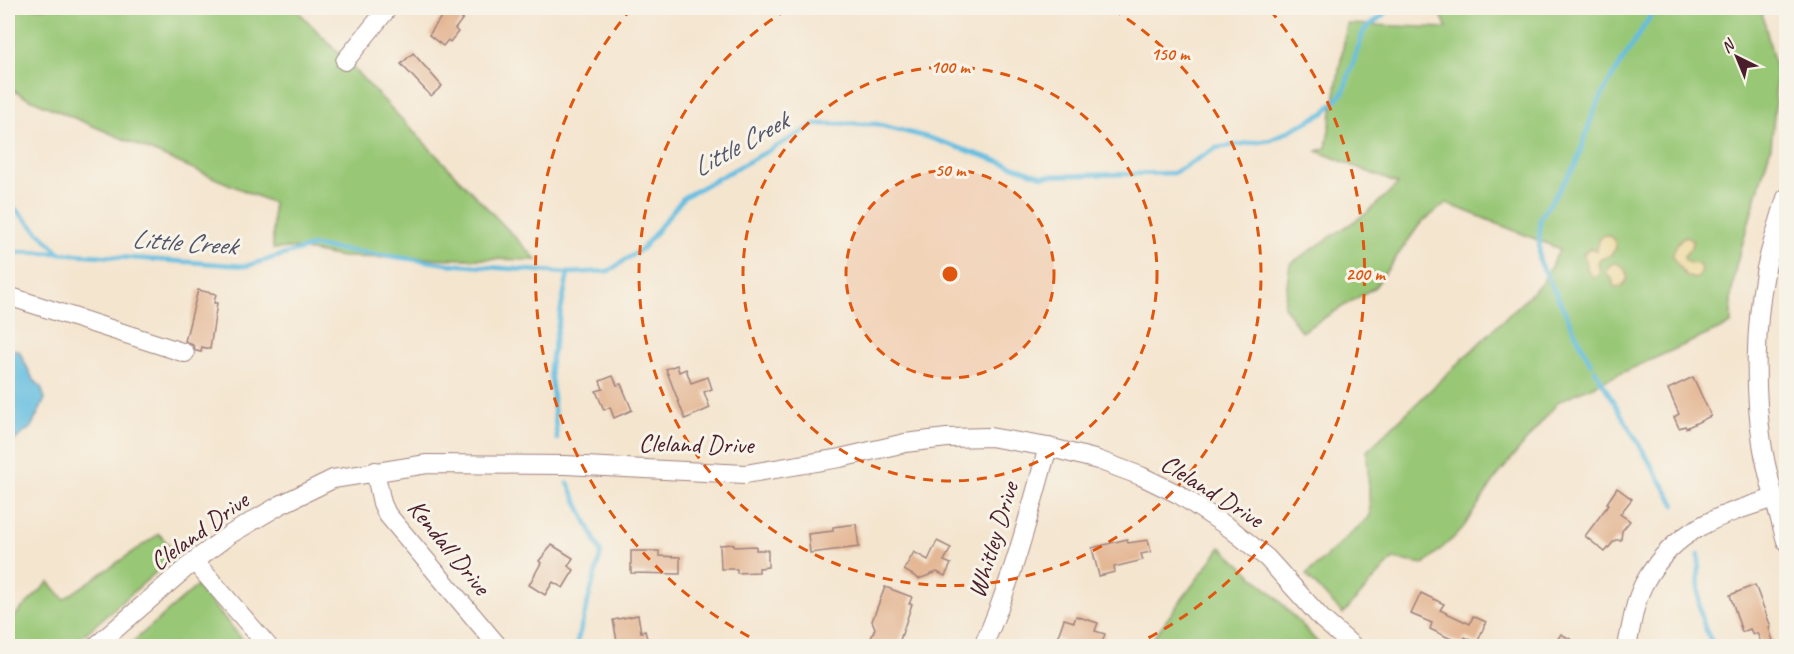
<svg xmlns="http://www.w3.org/2000/svg" width="1794" height="654" viewBox="0 0 1794 654" font-family="Caveat,sans-serif">
<style>
.green{fill:#98c776;stroke:#717350;stroke-width:1.5}
.sand{fill:#eeda9e;stroke:#9c7c64;stroke-width:1.5}
.water{fill:#63bde0;stroke:#566e86;stroke-width:1.5}
.lines{fill:none;stroke-linecap:round;stroke-linejoin:round}
.stream{stroke:#63bde0;stroke-width:4.5}
.building{fill:#e4b795}
.minor-casing{stroke:#9f827d;stroke-width:20}
.minor{stroke:#fff;stroke-width:18}
.ring{fill:none;stroke:#e0560e;stroke-width:3;stroke-dasharray:10 8}
.labels{text-anchor:middle;dominant-baseline:central;stroke-width:6;stroke-linejoin:round;paint-order:stroke}
.street-label{font-size:26px;fill:#4a1f2b;stroke:#f7f3e8}
.water-label{font-size:27px;font-style:italic;fill:#53566a;stroke:#f7f3e8}
.centre{fill:#e0560e;stroke:#f7f3e8;stroke-width:3}
.ring-label{font-size:18px;text-anchor:middle;font-weight:bold;fill:#e0560e;stroke:#f7f3e8;stroke-width:6;stroke-linejoin:round;paint-order:stroke}
</style>
<rect width="100%" height="100%" fill="#f7f3e8"/>
<filter id="ink" filterUnits="userSpaceOnUse"><feTurbulence type="fractalNoise" baseFrequency=".0167" numOctaves="2"/><feDisplacementMap in="SourceGraphic" scale="12" xChannelSelector="R" yChannelSelector="G"/><feConvolveMatrix kernelMatrix="1 2 1 2 8 2 1 2 1" color-interpolation-filters="sRGB"/></filter>
<filter id="wash" filterUnits="userSpaceOnUse"><feTurbulence type="fractalNoise" baseFrequency=".008" numOctaves="4" result="noise"/><feDisplacementMap in="SourceGraphic" scale="24" xChannelSelector="R" yChannelSelector="G"/><feGaussianBlur stdDeviation="1.35" result="paint"/><feColorMatrix in="noise" values="0 0 0 0 0 0 0 0 0 0 0 0 0 0 0 0 0 1.4 0 .05"/><feComposite in="paint" operator="in"/></filter>
<g filter="url(#wash)">
<rect width="100%" height="100%" fill="#f4e5cf"/>
<g class="green">
<path d="M8,8H295L537,260L342,257L294,248L273,249V203L23,96L8,87Z"/>
<path d="M1438,8H1761L1776,70L1775,105L1771,146L1736,266L1731,297V324L1559,401L1495,479L1461,531L1424,564L1393,559L1343,614L1306,575L1370,516L1367,451L1542,283L1560,249L1446,203L1420,224L1375,287L1301,332L1284,306L1290,264L1368,212L1398,184L1317,151L1326,148L1347,24L1447,28Z"/>
<path d="M159,534L177,554L71,646H8V622L49,582L64,599Z"/>
<path d="M1221,547L1275,596L1321,646H1147Z"/>
<path d="M197,586L248,646H128Z"/>
</g>
<g class="sand">
<path d="M1604,235L1610,236L1615,240L1616,248L1611,255L1599,260L1598,263L1600,272L1597,276L1593,278L1587,270V264L1583,254L1590,248L1597,251L1599,240Z"/>
<path d="M1685,236L1690,238L1693,242L1692,247L1684,256L1685,260L1689,263L1698,264L1702,270L1699,276L1695,279L1686,276L1673,258C1672,251 1679,239 1685,236Z"/>
<path d="M1614,263C1623,264 1628,271 1627,280L1622,286L1614,287L1612,279L1606,274L1609,266Z"/>
</g>
<path class="water" d="M8,348L19,351L33,379L41,387L45,399L31,427L8,446Z"/>
<g class="lines">
<g class="stream">
<path d="M1622,8L1653,12L1664,8"/>
<path d="M8,202L59,252"/>
<path d="M8,252L59,253L246,266L313,246L449,264L568,273L609,271L643,248L684,197L817,124H876L930,138L1042,176L1174,173L1216,148L1271,140L1324,113L1343,93L1364,30L1392,8"/>
<path d="M1591,364L1539,260L1540,218L1576,164L1594,111L1609,82L1653,12"/>
<path d="M1595,370L1675,505"/>
<path d="M557,439L550,367L568,273"/>
<path d="M568,483L601,553L576,646"/>
<path d="M1699,554C1699,588 1694,617 1715,646"/>
</g>
</g>
<g id="blocks">
<g class="building">
<path d="M447,8H452L464,17L455,29L458,32L450,42L448,40L443,46L429,35Z"/>
<path d="M413,53L442,86L431,96L401,64Z"/>
<path d="M198,290L216,294L214,303H217L210,349L202,347L201,352L196,351L193,345L185,341Z"/>
<path d="M677,365L679,372L686,369L691,383L708,377L712,389L704,392L710,408L685,419L666,369Z"/>
<path d="M613,376L617,385L621,384L632,410L614,418L610,407L604,410L596,391L603,389L600,381Z"/>
<path d="M1693,377L1711,416L1686,428L1685,426L1679,428L1674,417L1679,414L1668,389Z"/>
<path d="M1617,488L1632,499L1620,514L1630,521L1622,531L1621,540H1615L1605,552L1585,536L1609,504L1607,503Z"/>
<path d="M856,524L859,547L810,553L808,534L833,531V527Z"/>
<path d="M1127,539L1128,543L1148,540L1151,552L1141,554L1143,560L1114,567L1115,572L1099,576L1092,548Z"/>
<path d="M937,541L951,548L944,561L951,564L945,576L937,572L919,579L904,570L914,552L928,560Z"/>
<path d="M734,544V547L756,546V550H768V567L759,568V572L737,573V569H721L720,545Z"/>
<path d="M552,545L573,558L568,566L574,570L563,588L553,582L545,595L529,585L541,563L539,561Z"/>
<path d="M631,551H659V556L680,557V574L631,573Z"/>
<path d="M1755,585L1771,627L1769,628L1773,641L1762,645L1757,633L1753,635L1750,629L1742,632L1730,595Z"/>
<path d="M885,587L912,597L909,604H912L898,646H868L875,628L872,621Z"/>
<path d="M1421,593L1444,604L1440,610L1470,624L1473,616L1486,622L1477,643L1465,637L1462,644L1430,629L1432,623L1411,614Z"/>
<path d="M638,615L641,632L645,631L648,642L644,643V646H618L613,620Z"/>
<path d="M1076,616L1098,623L1095,631L1105,634L1101,646H1061L1063,641L1057,639L1064,619L1074,622Z"/>
<path d="M1561,634L1583,646H1553Z"/>
</g>
</g>
</g>
<g filter="url(#ink)">
<use href="#blocks" fill-opacity="0" stroke="#9f827d" stroke-width="1.5"/>
<g class="lines">
<g class="minor-casing">
<g id="minor">
<path d="M345,61L388,8"/>
<path d="M1786,198C1779,223 1770,248 1765,273C1755,327 1754,388 1762,443C1767,476 1777,508 1786,541"/>
<path d="M8,296L185,353"/>
<path d="M375,471L382,503L387,514L498,646"/>
<path d="M194,561L268,646"/>
<path d="M96,646L194,561L229,535L280,505L333,479L427,464L565,465L745,474L840,458L905,443L947,438L990,437L1048,447L1098,460L1141,476L1180,495L1231,529L1267,558L1322,619L1353,646"/>
<path d="M983,646C1012,582 1029,515 1048,447"/>
<path d="M1627,646C1632,625 1634,600 1646,580C1676,528 1721,515 1774,498"/>
</g>
</g>
<use href="#minor" class="minor"/>
</g>
</g>
<circle cx="950" cy="274" r="104" fill="#e0560e" fill-opacity=".12"/>
<g class="ring">
<circle cx="950" cy="274" r="104"/>
<circle cx="950" cy="274" r="207"/>
<path d="M1112 9A311 311 0 1 1 788 9"/>
<path d="M765 645A415 415 0 0 1 630 10M1270 10A415 415 0 0 1 1135 645"/>
</g>
<g class="labels">
<g class="street-label">
<text transform="translate(696 444) rotate(1)">Cleland Drive</text>
<text transform="translate(1212 491) rotate(32)">Cleland Drive</text>
<text transform="translate(199 531) rotate(-36)">Cleland Drive</text>
<text transform="translate(993 540) rotate(-73)">Whitley Drive</text>
<text transform="translate(449 547) rotate(51)">Kendall Drive</text>
</g>
<g class="water-label">
<text transform="translate(740 144) rotate(-29)">Little Creek</text>
<text transform="translate(184 242) rotate(4)">Little Creek</text>
</g>
</g>
<circle cx="950" cy="274" r="9" class="centre"/>
<g class="ring-label">
<text x="1170" y="60">150 m</text>
<text x="950" y="73">100 m</text>
<text x="950" y="176">50 m</text>
<text x="1365" y="280">200 m</text>
</g>
<rect width="1794" height="654" fill="none" stroke="#f7f3e8" stroke-width="30"/>
<g transform="translate(1737 57) rotate(317)" stroke="#f7f3e8" stroke-width="4.5" paint-order="stroke">
<path d="M0-4.5L10 22L0 15L-10 22Z" fill="#4a1f2b"/>
<text y="-9" font-size="16" font-weight="bold" text-anchor="middle" fill="#4a1f2b">N</text>
</g>
</svg>
